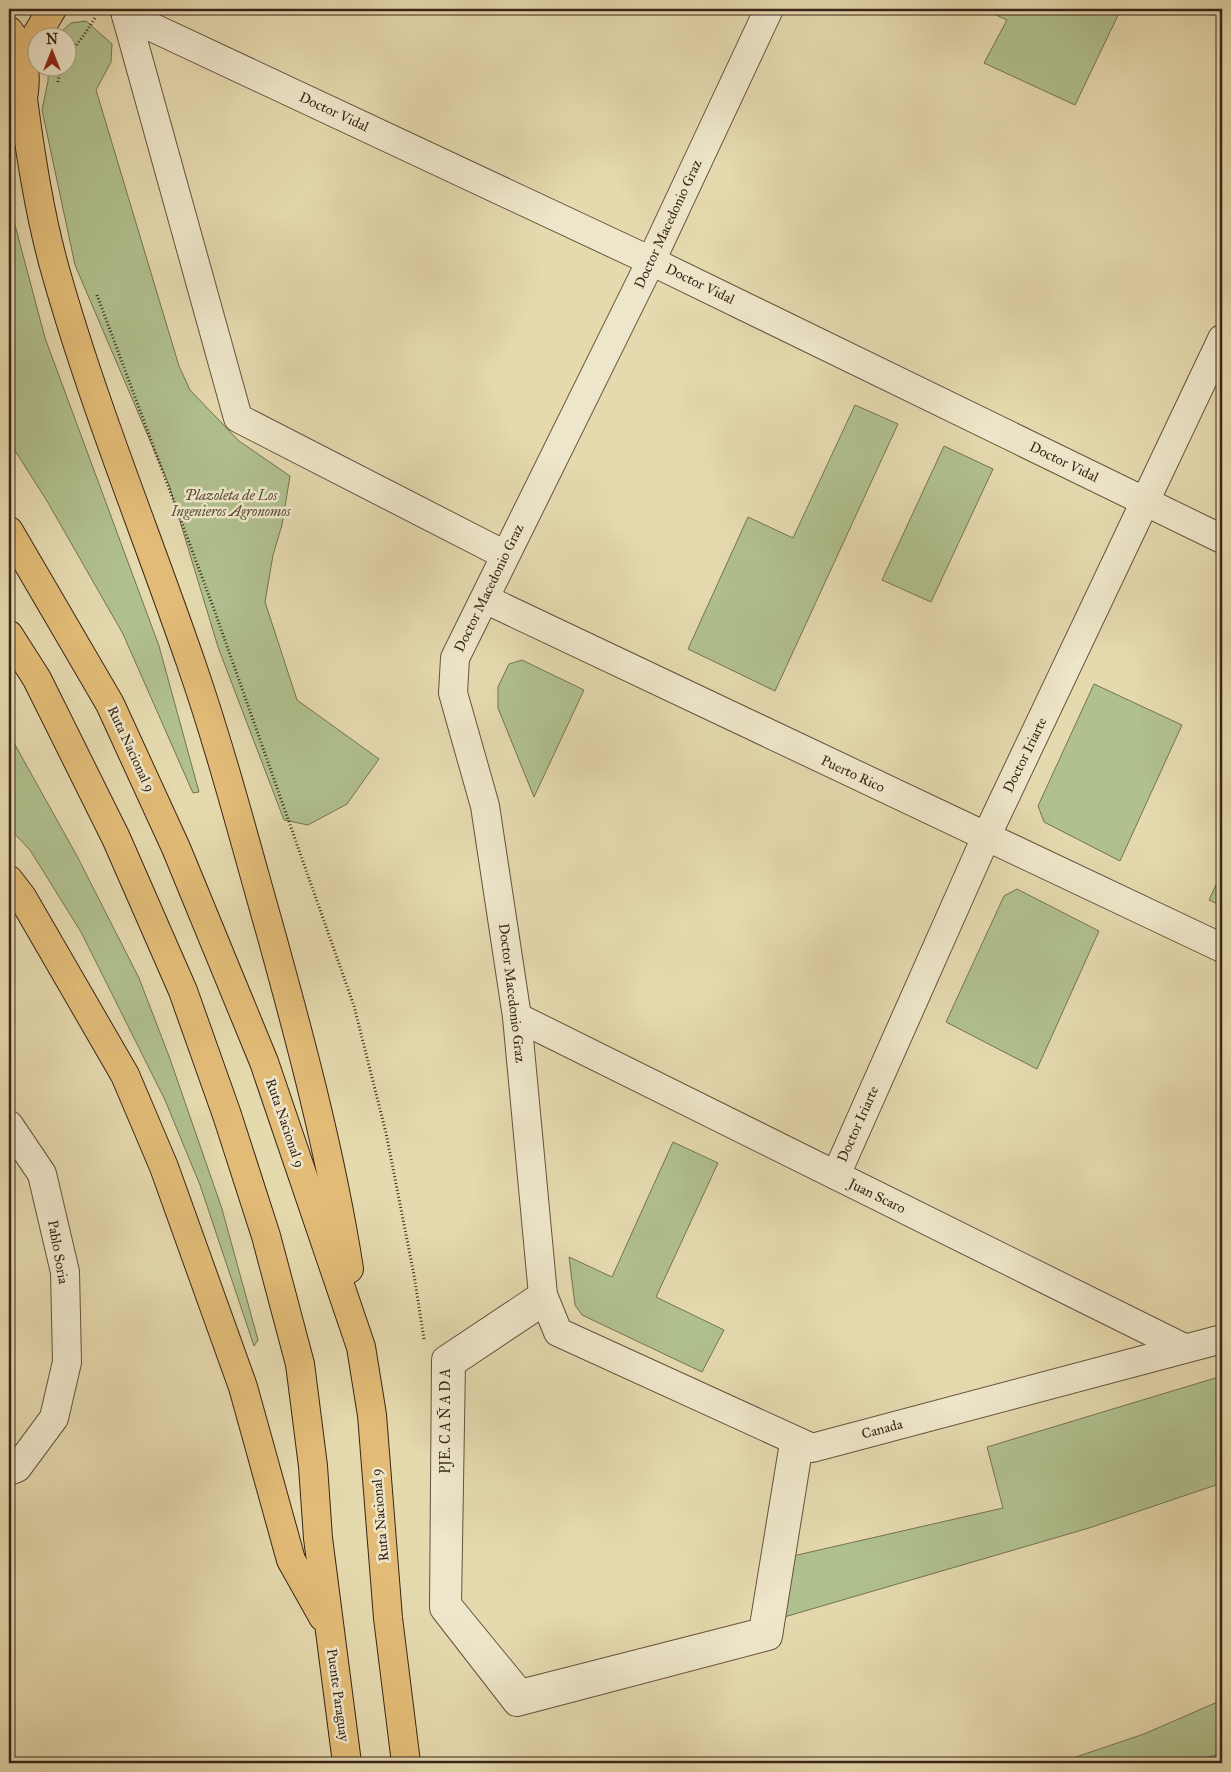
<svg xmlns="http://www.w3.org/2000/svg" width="1231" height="1772" viewBox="0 0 1231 1772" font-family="'IM FELL Great Primer',serif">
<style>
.green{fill:#b0c08e;stroke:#757253}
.water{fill:#98b9b3;stroke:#727e75}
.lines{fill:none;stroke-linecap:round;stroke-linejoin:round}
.pedestrian-casing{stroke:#65523e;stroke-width:30}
.minor-casing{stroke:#65523e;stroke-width:30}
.primary-casing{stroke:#3a2518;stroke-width:30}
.motorway-casing{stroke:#3a2518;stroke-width:30}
.path{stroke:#3a2518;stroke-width:3;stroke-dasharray:1 2.5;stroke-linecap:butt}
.pedestrian{stroke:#eee6ca;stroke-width:28}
.minor{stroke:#eee6ca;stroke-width:28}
.primary{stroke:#e2bc77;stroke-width:28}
.motorway{stroke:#e2bc77;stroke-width:28}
.labels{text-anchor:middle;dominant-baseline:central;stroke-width:5;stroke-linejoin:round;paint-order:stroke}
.street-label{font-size:14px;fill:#3a2518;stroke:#eee6ca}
.park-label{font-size:14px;font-style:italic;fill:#584c36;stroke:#eee6ca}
</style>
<rect width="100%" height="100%" fill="#e5d9ae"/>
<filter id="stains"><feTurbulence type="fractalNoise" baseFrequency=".004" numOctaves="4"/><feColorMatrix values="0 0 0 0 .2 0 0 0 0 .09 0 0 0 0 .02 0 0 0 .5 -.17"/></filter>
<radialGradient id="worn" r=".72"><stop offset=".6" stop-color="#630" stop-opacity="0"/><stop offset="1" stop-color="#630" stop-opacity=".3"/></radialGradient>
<g class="green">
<path d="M983,9H1121L1075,105L984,63L1007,20Z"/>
<path d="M86,21L112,44L111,62L96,90L179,366L190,390L239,441L290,476L282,525L273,555L265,602L297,700L379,759L347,804L308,825L284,820L218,647L169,485L75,265L42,110L48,81V68H68V38L56,36L71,23Z"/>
<path d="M9,173L15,225L45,338L159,646L199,792L193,793L123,634L47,501L9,441Z"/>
<path d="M855,405L898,424L775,691L688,649L748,517L793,538Z"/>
<path d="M944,446L993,469L931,602L882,580Z"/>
<path d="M522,660L584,690L534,797L498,708V687L509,664Z"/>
<path d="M1094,684L1182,725L1120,861L1044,822L1038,806Z"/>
<path d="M9,734L77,856L139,978L170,1059L222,1209L258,1340L254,1346L200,1185L165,1100L81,932L30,850L9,828Z"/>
<path d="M1222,872V906L1209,900Z"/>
<path d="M1017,889L1099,931L1037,1069L946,1022L1004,896Z"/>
<path d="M673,1142L718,1163L656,1297L724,1330L702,1372L582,1315L575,1305L569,1257L612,1277Z"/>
<path d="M1222,1376V1483L1089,1528L774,1620L784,1558L1003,1508L987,1447Z"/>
<path d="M1222,1700V1753L1191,1763H1058L1144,1734Z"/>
</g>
<path class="water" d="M1222,1753V1763H1191Z"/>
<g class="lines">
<g class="pedestrian-casing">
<path id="pedestrian" d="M539,1298L541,1303L451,1363L447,1605L520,1694L763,1632L793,1449L798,1450L768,1636L517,1702L444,1608L446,1360Z"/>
</g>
<g class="minor-casing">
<g id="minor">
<path d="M125,9L126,15L651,261L1222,539"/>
<path d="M769,9L651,261L455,658L453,693L485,806L517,1017L543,1295L558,1332L812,1448L1222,1339"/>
<path d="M126,15L238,418L505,555"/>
<path d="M485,599L1222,948"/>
<path d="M517,1017L1184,1348"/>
<path d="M9,1125L42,1174L65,1272L67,1362L54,1418L17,1468L9,1471"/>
<path d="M836,1175L986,837L1222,339"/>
</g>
</g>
<g class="primary-casing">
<g id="primary">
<path d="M9,31C31,59 29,102 9,130"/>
<path d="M23,58L52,9"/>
</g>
</g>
<g class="motorway-casing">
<g id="motorway">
<path d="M23,99C31,158 40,217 56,273C94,407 147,535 192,666C222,753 245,842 270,930C301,1042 331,1154 349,1269"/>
<path d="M9,531L110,704L176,848L264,1062L361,1347L372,1415L388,1618L406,1763"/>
<path d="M9,635L37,679L116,838L183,991L227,1115L266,1236L300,1364L313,1466L318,1538L347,1763"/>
<path d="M9,880L22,897L125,1075L164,1167L243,1387L291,1560L323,1617"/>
</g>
</g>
<g class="path">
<path d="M68,56L84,35L95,18"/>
<path d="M58,82L60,68"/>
<path d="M97,295L215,612L354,1006L386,1133L414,1275L424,1339"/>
</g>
<use href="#pedestrian" class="pedestrian"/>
<use href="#minor" class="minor"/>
<use href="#primary" class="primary"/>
<use href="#motorway" class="motorway"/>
</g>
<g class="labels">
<g class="street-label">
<text transform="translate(334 112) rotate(25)">Doctor Vidal</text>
<text transform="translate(668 224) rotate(-65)">Doctor Macedonio Graz</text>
<text transform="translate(700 284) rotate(26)">Doctor Vidal</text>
<text transform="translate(1064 462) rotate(26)">Doctor Vidal</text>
<text transform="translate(489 588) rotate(-64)">Doctor Macedonio Graz</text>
<text transform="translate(131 749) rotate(65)">Ruta Nacional 9</text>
<text transform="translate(1025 755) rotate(-64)">Doctor Iriarte</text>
<text transform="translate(853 774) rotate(25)">Puerto Rico</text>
<text transform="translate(512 993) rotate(83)">Doctor Macedonio Graz</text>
<text transform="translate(285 1123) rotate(71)">Ruta Nacional 9</text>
<text transform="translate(858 1124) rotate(-66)">Doctor Iriarte</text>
<text transform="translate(877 1196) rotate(26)">Juan Scaro</text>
<text transform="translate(58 1252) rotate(80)">Pablo Soria</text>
<text transform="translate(445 1421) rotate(-90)">PJE. C A Ñ A D A</text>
<text transform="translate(882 1429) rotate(-15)">Canada</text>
<text transform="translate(380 1515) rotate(-95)">Ruta Nacional 9</text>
<text transform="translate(338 1695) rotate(82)">Puente Paraguay</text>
</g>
<g class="park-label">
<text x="231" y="495">Plazoleta de Los<tspan x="231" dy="16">Ingenieros Agronomos</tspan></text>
</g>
</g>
<rect width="1231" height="1772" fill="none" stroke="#e5d9ae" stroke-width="30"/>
<rect x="10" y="10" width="1211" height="1752" fill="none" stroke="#3a2518" stroke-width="2.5"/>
<rect x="15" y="15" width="1201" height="1742" fill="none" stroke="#3a2518"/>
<g transform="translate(52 52)"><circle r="24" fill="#eee6ca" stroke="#a69983"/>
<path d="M0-4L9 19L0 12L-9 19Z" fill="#8f2418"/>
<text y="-8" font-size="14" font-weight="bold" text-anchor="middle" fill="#3a2518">N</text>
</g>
<rect width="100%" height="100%" filter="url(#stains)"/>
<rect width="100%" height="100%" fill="url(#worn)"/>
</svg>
